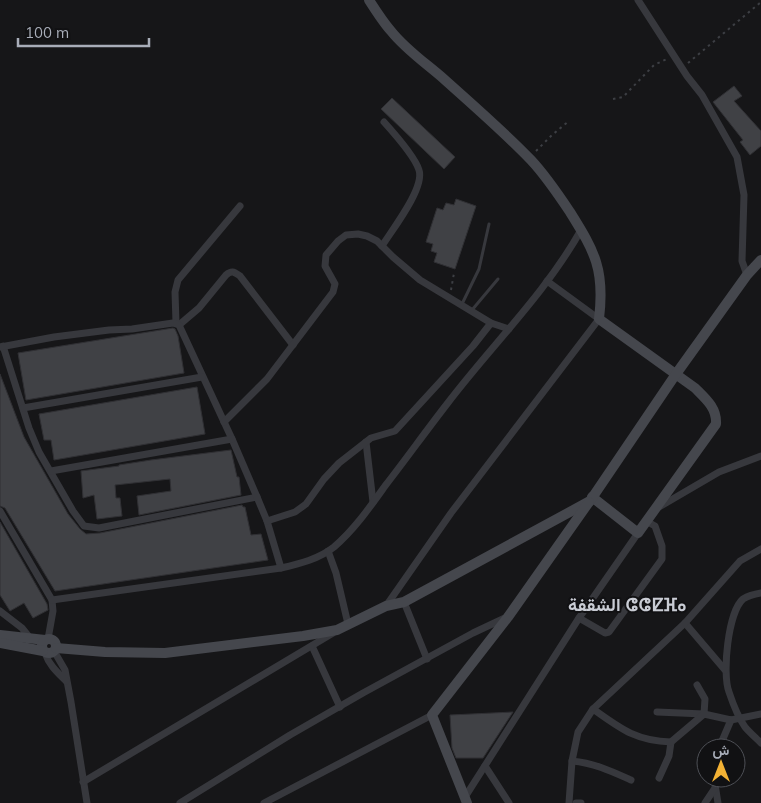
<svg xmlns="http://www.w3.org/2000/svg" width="761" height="803" viewBox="0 0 761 803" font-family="Mulish,Vazirmatn,'Noto Sans Tifinagh',sans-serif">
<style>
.building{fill:#404145;stroke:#303034}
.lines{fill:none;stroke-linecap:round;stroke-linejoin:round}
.path{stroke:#3d3f44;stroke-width:2;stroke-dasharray:2.5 4;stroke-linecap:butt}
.lane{stroke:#37383d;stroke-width:3}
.street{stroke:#37383d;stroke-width:7}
.secondary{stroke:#45474d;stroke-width:10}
.labels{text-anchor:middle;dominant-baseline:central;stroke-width:4;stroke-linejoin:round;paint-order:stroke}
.district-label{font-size:18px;font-weight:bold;fill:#c9ccd4;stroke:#111113}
</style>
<rect width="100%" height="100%" fill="#161618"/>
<g class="building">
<path d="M734,86L742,96L734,101L761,131V146L750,155L740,142L743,140L713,102Z"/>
<path d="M392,98L455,157L444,169L381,109Z"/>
<path d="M456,199L476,206L455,269L434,262L437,253L431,251L433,244L426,242L437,208L443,210L446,203L454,205Z"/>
<path d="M173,328L175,329L178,336L184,373L26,400L18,353Z"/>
<path d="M0,374L24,437L68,514L80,529L86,534L100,533L242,505L243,507H245L251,535L261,534L268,560L55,591L5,508L0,506Z"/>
<path d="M197,387L205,434L54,460L51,440H44L39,414Z"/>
<path d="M231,450L237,477H239L241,495L139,515L137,496L171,491L170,479L115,485L116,498H120L122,516L97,519L94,495L83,498L81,471L119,466V465L151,460Z"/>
<path d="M0,522L47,604L48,610L33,618L24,603L10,611L0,595Z"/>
<path d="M513,712L483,758H456L452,748L450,715Z"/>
</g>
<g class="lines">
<g class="path">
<path d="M688,63L761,2"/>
<path d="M613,99L623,97L654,65L667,59"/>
<path d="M536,151L552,135L569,121"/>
<path d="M451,290L454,273"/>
</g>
<g class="lane">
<path d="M462,304L479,269L489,224"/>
<path d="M472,310L498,279"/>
</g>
<g class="street">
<path d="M638,0L687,76L702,95L737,157L744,195L742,261L747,275"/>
<path d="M382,246C392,230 425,188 419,170C415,157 393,132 384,122"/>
<path d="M176,323L175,292L178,280L240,206"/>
<path d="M179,325L199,308L226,275C232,270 234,272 240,276L293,345"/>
<path d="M3,346L29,428L39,452L73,511L84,526L99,528L257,497"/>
<path d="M0,347L54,337L109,330L132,329L173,323L179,325L232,439L257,497L267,521L281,568"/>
<path d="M23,408L202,377"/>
<path d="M224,422L267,379L333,292L335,284L325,266L326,255L338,241L346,235L358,234L367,236L377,241L393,257L420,280L491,323"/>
<path d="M366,442L373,502"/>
<path d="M51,471L232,439"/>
<path d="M659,507L719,472L761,456"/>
<path d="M0,511L52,600L53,611L48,639"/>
<path d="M267,521L295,512L306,504L324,479L339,463L371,438L395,431L473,346L491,323L509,329"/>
<path d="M328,551L336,573L348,624"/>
<path d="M761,593C755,594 748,596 743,599C728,612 722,674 729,692C733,704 738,717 745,727C750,733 756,738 761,743"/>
<path d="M52,600L281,568C299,564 319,559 334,547C354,530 370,507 385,486C406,459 426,431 447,404C491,346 545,294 581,230"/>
<path d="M404,602L427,659"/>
<path d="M386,606L451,513L599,319L547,281"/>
<path d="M0,611L22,628L30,638"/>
<path d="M579,618L605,633L609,632L662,559V546L655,526L646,521"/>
<path d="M685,623L725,670"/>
<path d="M312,646L340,707"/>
<path d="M54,651L65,670L71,702L87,803"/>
<path d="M45,653C49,665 57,672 66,681"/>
<path d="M593,709L685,623L740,561L761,549"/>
<path d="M657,712L704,714L705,699L697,685"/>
<path d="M719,748L731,720"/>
<path d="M572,761C594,763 611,771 631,780"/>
<path d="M485,766L509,803"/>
<path d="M659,778L669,756L671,742"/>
<path d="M714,778L718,803"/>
<path d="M83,782L333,633"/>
<path d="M465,797L579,618L638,533"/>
<path d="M180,803L290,735L363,693L473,633L507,617"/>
<path d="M264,803L432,715"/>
<path d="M569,803L572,761L578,732L593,709C621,729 636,741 671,742L704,714L731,720L761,714"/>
<path d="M576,803H581"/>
<path d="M705,803L715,788"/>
</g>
<g class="secondary">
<path d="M369,0C376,11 383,22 391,31C406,50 427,64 445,80C474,106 504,132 531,160C546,176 558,194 570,212C595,252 605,270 599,319L695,388C706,399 717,408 716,424L638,533L592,497"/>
<path d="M0,635L45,640"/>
<circle cx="49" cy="646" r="7"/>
<path d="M0,643L43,651"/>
<path d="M56,648L105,652L165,653L303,636L337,630L386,606L404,602L590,501L676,374L747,275L761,260"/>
<path d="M467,803L432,715L508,617L589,502"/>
</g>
</g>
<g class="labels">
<g class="district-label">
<text x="627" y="604">الشقفة ⵛⵛⵇⴼⴰ</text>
</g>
</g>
<g transform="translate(721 763)"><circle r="24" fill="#111113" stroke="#4d4f55"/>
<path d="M0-4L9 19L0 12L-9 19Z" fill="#f2b134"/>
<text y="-8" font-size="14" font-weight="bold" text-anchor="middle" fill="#a8adb8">ش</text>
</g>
<path d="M18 38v8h131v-8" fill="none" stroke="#a8adb8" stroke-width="2.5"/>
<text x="25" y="38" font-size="15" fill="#a8adb8" stroke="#111113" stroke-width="4" paint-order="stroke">100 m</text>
</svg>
